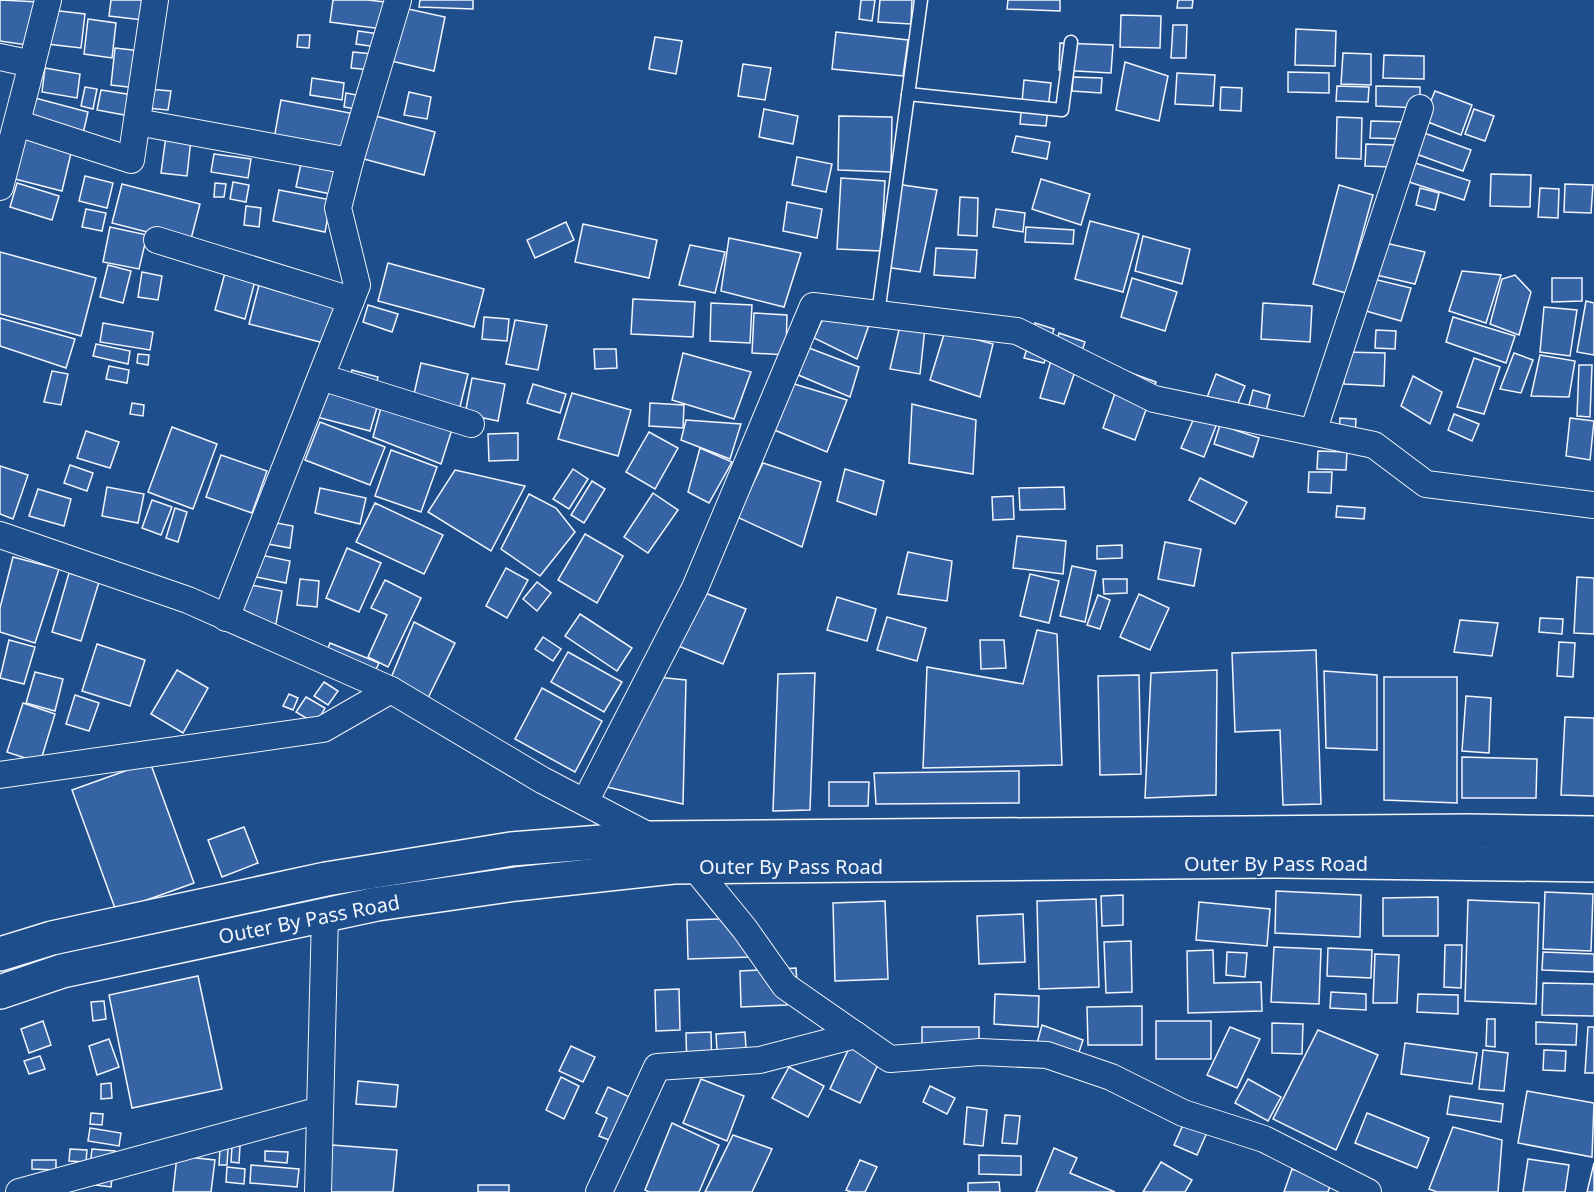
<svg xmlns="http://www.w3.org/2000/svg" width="1594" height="1192" viewBox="0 0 1594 1192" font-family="'Noto Sans',sans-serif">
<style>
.building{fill:#3563a3;stroke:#f2f6ff;stroke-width:1.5}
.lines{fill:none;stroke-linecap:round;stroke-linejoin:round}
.lane-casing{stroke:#f2f6ff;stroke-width:15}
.street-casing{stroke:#f2f6ff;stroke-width:28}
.primary-casing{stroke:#f2f6ff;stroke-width:36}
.lane{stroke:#1f4e8c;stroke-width:12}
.street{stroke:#1f4e8c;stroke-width:26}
.primary{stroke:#1f4e8c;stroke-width:33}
.labels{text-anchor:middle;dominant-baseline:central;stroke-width:4.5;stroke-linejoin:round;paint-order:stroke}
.street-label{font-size:20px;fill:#f2f6ff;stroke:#1f4e8c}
</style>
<rect width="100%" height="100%" fill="#1f4e8c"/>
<g class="building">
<path d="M0,0L40,2L34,46L0,41Z"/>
<path d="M111,0H146L143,20L109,16Z"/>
<path d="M333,0H368L385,2L382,29L330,22Z"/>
<path d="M420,0H473V9L419,7Z"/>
<path d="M861,0H875L872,21L859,19Z"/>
<path d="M880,0H912L911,24L878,22Z"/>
<path d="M1008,0H1060V11L1007,9Z"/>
<path d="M1178,0H1193L1192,8H1177Z"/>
<path d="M399,7L445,17L434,71L387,60Z"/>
<path d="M51,10L85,14L81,48L47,44Z"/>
<path d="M1121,15L1161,16L1160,48L1120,47Z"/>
<path d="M88,19L116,23L112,58L84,54Z"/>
<path d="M1173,25H1187L1186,58H1171Z"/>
<path d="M1296,29L1336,31L1335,66L1295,65Z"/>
<path d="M358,31L379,34L377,47L356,44Z"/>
<path d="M836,32L908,40L903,76L832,69Z"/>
<path d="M298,35H310L309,48L297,47Z"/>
<path d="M655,37L682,41L676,74L649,69Z"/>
<path d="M1060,43L1113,45L1111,73L1059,70Z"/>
<path d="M115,48L141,51L136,88L111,85Z"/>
<path d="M353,52L373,54L372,70L351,68Z"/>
<path d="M1343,53L1371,54V85L1341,84Z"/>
<path d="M1384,55L1424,56V79L1383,78Z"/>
<path d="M1125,62L1168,76L1159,121L1116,110Z"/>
<path d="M743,64L771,68L765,100L738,96Z"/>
<path d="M45,68L80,74L77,98L42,92Z"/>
<path d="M1288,72L1329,73V93L1288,92Z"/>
<path d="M1177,73L1215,75L1213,106L1175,104Z"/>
<path d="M1073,77L1102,78L1101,93L1072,91Z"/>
<path d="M312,78L344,83L342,100L310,95Z"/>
<path d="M1024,80L1051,83L1046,126L1020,124Z"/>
<path d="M1337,86L1369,87L1368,102L1336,101Z"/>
<path d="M1376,86L1420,87V108L1376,106Z"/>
<path d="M85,87L97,89L93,109L81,106Z"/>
<path d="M1221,87L1242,88L1241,111L1220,110Z"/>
<path d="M148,89L171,91L168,110L146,108Z"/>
<path d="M101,90L133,95L130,116L97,110Z"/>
<path d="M1435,91L1472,105L1461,135L1423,120Z"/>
<path d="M409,92L431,97L427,119L404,115Z"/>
<path d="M346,93L357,95L356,109L344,107Z"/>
<path d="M35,98L88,112L82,138L29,125Z"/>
<path d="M281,100L350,113L343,152L274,139Z"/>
<path d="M764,109L798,116L793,144L759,137Z"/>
<path d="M1474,109L1494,116L1485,141L1465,134Z"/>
<path d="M372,115L435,132L424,175L360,158Z"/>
<path d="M839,116L892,117L891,172L838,170Z"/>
<path d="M1337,117L1362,118L1361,159L1336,158Z"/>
<path d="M1371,121L1408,122L1407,139L1370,138Z"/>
<path d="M1416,130L1471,150L1463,171L1408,151Z"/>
<path d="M22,136L72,149L62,191L11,178Z"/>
<path d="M166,136L191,139L187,176L161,173Z"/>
<path d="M1016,136L1050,142L1047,159L1012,152Z"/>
<path d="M1366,144L1394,145L1393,167L1365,166Z"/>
<path d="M214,154L251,159L248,178L211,172Z"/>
<path d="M797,157L832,164L826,192L792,185Z"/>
<path d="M302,159L337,167L331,194L296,187Z"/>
<path d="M1406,160L1470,181L1464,200L1400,179Z"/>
<path d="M1491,174L1531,175L1530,207L1490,206Z"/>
<path d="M85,176L113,183L107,208L79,201Z"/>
<path d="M841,178L885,181L881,251L837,249Z"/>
<path d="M1041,179L1090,194L1081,225L1032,209Z"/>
<path d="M233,182L249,185L246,202L230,199Z"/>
<path d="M17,183L59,196L52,220L10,207Z"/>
<path d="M215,183L226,184L224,197H214Z"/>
<path d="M122,184L200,204L190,243L112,223Z"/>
<path d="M896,184L937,190L920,272L885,267Z"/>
<path d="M1565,184L1593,185L1591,213L1564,212Z"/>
<path d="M1339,185L1373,195L1346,293L1313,284Z"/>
<path d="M1420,188L1439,193L1435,210L1416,205Z"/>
<path d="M1540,188L1559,189L1558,218L1538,217Z"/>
<path d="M279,190L331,200L325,232L273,221Z"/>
<path d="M960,197L978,198L977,236L958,235Z"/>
<path d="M787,202L822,209L817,238L783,231Z"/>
<path d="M246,206L261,208L259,227L244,225Z"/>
<path d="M86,209L106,213L102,231L82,227Z"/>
<path d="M996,209L1025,213L1023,232L993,227Z"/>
<path d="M1090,221L1139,234L1123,292L1075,279Z"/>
<path d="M566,222L574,240L535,258L527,240Z"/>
<path d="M583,224L657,240L649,278L575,262Z"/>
<path d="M110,227L147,235L139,269L103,262Z"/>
<path d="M1026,227L1074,230L1073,244L1025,242Z"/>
<path d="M1143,236L1190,249L1182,284L1135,271Z"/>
<path d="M729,238L801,253L784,307L721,291Z"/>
<path d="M1381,242L1425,252L1415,284L1372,274Z"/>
<path d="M690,245L725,252L715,293L679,285Z"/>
<path d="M936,248L977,250L975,278L934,275Z"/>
<path d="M0,252L96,278L81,336L0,314Z"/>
<path d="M388,263L484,289L474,327L378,301Z"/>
<path d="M108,265L131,271L123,303L100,297Z"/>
<path d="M226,269L256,277L245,319L215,310Z"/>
<path d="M1462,271L1501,275L1486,323L1449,311Z"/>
<path d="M142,272L162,276L158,300L138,297Z"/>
<path d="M1515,275L1531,292L1519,335L1490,324L1502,279Z"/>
<path d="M1132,278L1177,292L1165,331L1121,317Z"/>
<path d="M1369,278L1411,288L1401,321L1359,309Z"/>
<path d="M1552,278H1582V301L1552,302Z"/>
<path d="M260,281L339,302L328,344L249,324Z"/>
<path d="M633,299L695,302L693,337L631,334Z"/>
<path d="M1586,301L1594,303V355L1577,352Z"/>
<path d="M711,303L752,305L750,343L710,341Z"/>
<path d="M1263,303L1312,306L1310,342L1261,339Z"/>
<path d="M368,305L398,314L392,332L363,322Z"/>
<path d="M1544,307L1577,310L1570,356L1540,352Z"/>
<path d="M754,313L787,315L786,355L752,353Z"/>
<path d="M825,314L869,325L857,359L814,338Z"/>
<path d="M484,317L509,319L507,341L482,339Z"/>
<path d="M1453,317L1515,336L1506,363L1446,342Z"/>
<path d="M0,318L75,339L66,368L0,346Z"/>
<path d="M515,320L547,325L538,370L506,364Z"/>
<path d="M901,321L925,328L920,374L890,369Z"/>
<path d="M103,323L153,332L150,350L100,342Z"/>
<path d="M1035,323L1054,329L1044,363L1024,358Z"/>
<path d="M1376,330L1396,331L1395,349L1375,348Z"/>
<path d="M945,331L993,344L980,397L930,380Z"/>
<path d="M1059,333L1085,342L1064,404L1040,398Z"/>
<path d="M96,344L130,351L128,364L93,356Z"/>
<path d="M809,348L859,367L850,397L796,374Z"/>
<path d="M594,349H616L617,368L595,369Z"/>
<path d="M1345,352L1385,353L1384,386L1344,384Z"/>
<path d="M683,353L751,372L734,419L672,400Z"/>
<path d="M1514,353L1533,360L1521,393L1500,389Z"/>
<path d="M138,354L149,355L148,365L137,363Z"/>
<path d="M1540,355L1575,361L1569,397L1531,396Z"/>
<path d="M1474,358L1500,367L1484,414L1457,407Z"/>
<path d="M421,363L468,374L458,415L412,403Z"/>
<path d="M1579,365H1592L1590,417L1577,416Z"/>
<path d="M109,366L129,370L127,383L106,379Z"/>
<path d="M352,370L378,377L375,389L349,382Z"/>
<path d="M1123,370L1156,382L1135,440L1103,428Z"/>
<path d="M52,371L68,374L61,405L44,402Z"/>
<path d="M1216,374L1245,386L1231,420L1203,408Z"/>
<path d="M1413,376L1442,392L1430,424L1401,406Z"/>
<path d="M472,378L505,384L498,421L465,414Z"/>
<path d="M791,383L847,400L827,452L772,429Z"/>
<path d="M533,384L566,394L560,413L527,403Z"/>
<path d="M320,389L378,404L370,431L313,416Z"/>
<path d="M1253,390L1270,395L1262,428L1244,424Z"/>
<path d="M572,393L631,410L618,456L558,439Z"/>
<path d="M383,400L454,423L441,464L373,437Z"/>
<path d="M132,403L144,405L143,416L130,414Z"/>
<path d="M650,403L684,405L683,428L649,426Z"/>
<path d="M912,404L976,420L973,474L909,463Z"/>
<path d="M1197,411L1219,418L1204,457L1181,448Z"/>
<path d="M1454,414L1479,424L1472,441L1448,430Z"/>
<path d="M1340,418L1356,419L1355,437L1339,436Z"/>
<path d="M1570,418L1594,421L1590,460L1566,456Z"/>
<path d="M686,420L741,424L730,459L681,440Z"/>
<path d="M320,422L385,447L370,485L305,460Z"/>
<path d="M1220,425L1259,438L1253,457L1214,444Z"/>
<path d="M172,427L217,444L193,509L148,492Z"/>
<path d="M86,431L119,442L110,468L77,458Z"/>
<path d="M649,432L678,448L655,489L626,472Z"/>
<path d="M518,433V460L489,461L488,434Z"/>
<path d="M700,448L732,462L709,503L688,492Z"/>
<path d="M391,450L437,467L421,512L375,496Z"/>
<path d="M1318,451L1347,452L1346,470L1317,469Z"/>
<path d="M221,455L267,471L252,513L206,497Z"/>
<path d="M763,463L821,482L802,547L737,517Z"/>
<path d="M70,465L93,473L87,491L64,483Z"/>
<path d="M0,466L28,475L13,519L0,514Z"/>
<path d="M573,469L588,479L569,509L553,499Z"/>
<path d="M845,469L884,481L876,515L837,501Z"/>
<path d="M455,470L525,486L491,551L428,512Z"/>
<path d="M1309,472H1332L1331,493L1308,492Z"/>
<path d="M1200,478L1247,502L1235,524L1189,500Z"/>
<path d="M592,481L605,489L584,523L571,515Z"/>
<path d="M107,487L144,494L138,523L102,516Z"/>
<path d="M1064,487L1065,509L1020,510L1019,488Z"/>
<path d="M320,488L366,498L360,524L315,513Z"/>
<path d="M38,489L71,499L64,526L29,516Z"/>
<path d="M653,493L678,510L648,553L624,537Z"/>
<path d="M529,494L556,508L575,532L540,576L501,549Z"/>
<path d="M1013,496L1014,519L993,520L992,497Z"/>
<path d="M152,500L172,507L161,535L142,528Z"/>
<path d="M375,503L443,535L424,574L356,542Z"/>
<path d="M1337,506L1365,508L1364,519L1336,517Z"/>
<path d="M175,508L187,512L178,542L166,538Z"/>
<path d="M266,521L293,526L290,548L262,543Z"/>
<path d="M585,534L623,556L597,603L558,580Z"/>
<path d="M1017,536L1066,541L1063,574L1013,568Z"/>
<path d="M1165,542L1201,549L1194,586L1158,579Z"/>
<path d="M1122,545V558L1097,559V546Z"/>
<path d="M347,548L381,563L359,612L326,598Z"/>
<path d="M908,552L952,561L947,601L898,594Z"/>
<path d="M261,555L290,561L286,583L256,577Z"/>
<path d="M13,557L59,569L35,643L0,632V608Z"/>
<path d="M1072,566L1096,571L1085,622L1060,616Z"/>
<path d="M506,568L528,580L507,618L486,606Z"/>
<path d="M69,573L99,582L81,641L52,632Z"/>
<path d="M1030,574L1059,581L1049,623L1020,616Z"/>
<path d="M1577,577L1594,578V634L1574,633Z"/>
<path d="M300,579L319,581L317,607L297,605Z"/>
<path d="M1103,579H1127V593L1104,594Z"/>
<path d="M385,580L421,598L388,667L368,657L387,615L371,608Z"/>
<path d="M537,582L551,593L537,611L523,599Z"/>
<path d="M246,584L282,591L275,629L240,623Z"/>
<path d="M700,591L746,609L723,664L676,645Z"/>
<path d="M1139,594L1169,608L1150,650L1120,637Z"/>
<path d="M1098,595L1110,600L1100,629L1087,625Z"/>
<path d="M837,597L876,609L867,641L827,630Z"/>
<path d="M580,614L632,648L617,671L565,636Z"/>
<path d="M887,617L926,628L917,661L877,650Z"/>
<path d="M1540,618L1563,619L1562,634L1539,632Z"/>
<path d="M1460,620L1498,623L1492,656L1454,652Z"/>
<path d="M414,622L455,643L428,698L391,678Z"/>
<path d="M1037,630L1057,634L1062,765L923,768L927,667L1023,684Z"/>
<path d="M543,637L561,649L553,661L535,649Z"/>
<path d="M9,640L35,647L24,684L0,678Z"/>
<path d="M980,640H1004L1006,668L981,669Z"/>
<path d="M1559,642L1575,643L1573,677L1557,676Z"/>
<path d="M330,643L379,663L372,678L324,658Z"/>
<path d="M97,644L145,660L130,706L82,691Z"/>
<path d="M1316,650L1321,804L1283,805L1280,730L1235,732L1232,653Z"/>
<path d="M568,652L622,682L604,712L551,682Z"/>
<path d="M177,670L208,688L183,733L151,714Z"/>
<path d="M1217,670L1216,795L1145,798L1151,673Z"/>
<path d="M1324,671L1377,675V750L1326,748Z"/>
<path d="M35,672L63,679L55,711L26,703Z"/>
<path d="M815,673L810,810L773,811L778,674Z"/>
<path d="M1139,675L1141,774L1100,775L1098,676Z"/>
<path d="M656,677L686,680L683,804L602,786Z"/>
<path d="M1384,677H1457V803L1384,800Z"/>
<path d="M324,682L338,691L328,705L314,696Z"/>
<path d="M542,688L602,721L575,772L515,739Z"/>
<path d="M289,694L298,698L293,710L283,706Z"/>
<path d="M75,695L99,703L89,731L66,724Z"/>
<path d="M1466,696L1491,698L1489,753L1462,751Z"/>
<path d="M306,697L325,708L316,724L296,712Z"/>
<path d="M23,703L55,714L40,763L7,752Z"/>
<path d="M1565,717L1594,718V796L1561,795Z"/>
<path d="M1462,757L1537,759L1536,798H1462Z"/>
<path d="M150,762L194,883L116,911L72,790Z"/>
<path d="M1019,771V803L876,804L874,773Z"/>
<path d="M829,782H869L868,806H829Z"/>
<path d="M244,827L258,863L222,877L208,840Z"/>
<path d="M1276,891L1361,895L1360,937L1275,933Z"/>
<path d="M1545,892L1593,894L1591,951L1543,949Z"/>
<path d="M1123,895V925L1102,926L1101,896Z"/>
<path d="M1438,897V936H1383V898Z"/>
<path d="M1096,899L1099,987L1039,989L1037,901Z"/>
<path d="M1468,900L1539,903L1536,1004L1465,1001Z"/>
<path d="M885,901L888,979L835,981L833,903Z"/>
<path d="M1199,902L1270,909L1267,946L1196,940Z"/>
<path d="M1023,914L1025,962L979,964L977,916Z"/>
<path d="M751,918L752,957L688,959L687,920Z"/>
<path d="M1131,941L1132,992L1106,993L1104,942Z"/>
<path d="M1445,945H1462L1461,988L1444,987Z"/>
<path d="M1274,947L1321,949L1319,1004L1271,1002Z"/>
<path d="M1328,948L1372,950L1371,978L1327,976Z"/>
<path d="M1213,950L1214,983L1261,982L1262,1011L1188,1013L1187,951Z"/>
<path d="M1227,952L1247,953L1245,977L1226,975Z"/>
<path d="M1543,952L1594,954V972L1542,970Z"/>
<path d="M1375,954L1399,955L1397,1003H1373Z"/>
<path d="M796,968L797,982L786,983L787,1005L741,1007L740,971Z"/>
<path d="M198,976L222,1089L132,1108L109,995Z"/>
<path d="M1543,983L1594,984V1016L1542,1015Z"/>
<path d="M679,989L680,1030L656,1031L655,990Z"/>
<path d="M1331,992L1366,994V1010L1330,1008Z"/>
<path d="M995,994L1039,996L1038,1027L994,1024Z"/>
<path d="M1418,994L1458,995V1014L1417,1012Z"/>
<path d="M104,1001L106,1019L93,1021L91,1002Z"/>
<path d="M1142,1006V1045H1088L1087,1007Z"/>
<path d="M1487,1019H1495V1047L1486,1046Z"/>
<path d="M43,1021L51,1045L29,1053L21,1029Z"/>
<rect x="1156" y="1021" width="55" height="38"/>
<path d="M1536,1022L1577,1024L1576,1045L1536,1044Z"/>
<path d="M1272,1023L1303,1024L1302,1054L1272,1053Z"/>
<path d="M1042,1025L1083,1040L1076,1061L1036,1047Z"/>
<rect x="922" y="1027" width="57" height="28"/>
<path d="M1230,1027L1260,1039L1237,1088L1207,1075Z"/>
<path d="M1588,1027H1594V1073H1585Z"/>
<path d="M1318,1030L1378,1055L1336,1150L1273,1119Z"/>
<path d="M711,1032L712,1071L687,1072L686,1033Z"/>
<path d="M745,1032L747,1066L718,1068L716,1034Z"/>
<path d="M109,1039L119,1067L97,1075L89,1046Z"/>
<path d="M1405,1043L1477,1053L1472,1084L1401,1074Z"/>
<path d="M851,1044L881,1058L860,1103L830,1089Z"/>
<path d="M571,1046L595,1057L583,1082L559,1071Z"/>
<path d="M1483,1050L1508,1053L1504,1091L1479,1089Z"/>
<path d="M1544,1050L1566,1051L1565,1071L1543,1070Z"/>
<path d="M40,1056L45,1069L29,1074L24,1061Z"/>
<path d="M789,1067L824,1086L808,1117L772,1098Z"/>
<path d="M561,1077L579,1086L564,1119L546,1110Z"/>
<path d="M701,1079L744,1096L727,1141L683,1123Z"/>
<path d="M1248,1079L1281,1097L1268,1121L1235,1103Z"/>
<path d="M358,1081L398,1085L396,1107L356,1104Z"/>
<path d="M111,1083L112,1098L101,1099V1084Z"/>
<path d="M930,1086L955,1098L947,1114L923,1102Z"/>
<path d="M608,1087L634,1099L614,1142L599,1136L607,1118L596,1113Z"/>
<path d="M1527,1091L1594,1103L1592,1157L1518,1143Z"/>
<path d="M1450,1096L1503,1104L1501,1122L1447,1114Z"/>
<path d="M967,1107L987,1110L983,1146L964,1144Z"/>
<path d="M1190,1109L1213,1119L1197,1155L1174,1145Z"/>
<path d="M91,1113L103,1114L102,1125L90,1124Z"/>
<path d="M1367,1113L1429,1138L1417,1168L1355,1143Z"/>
<path d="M1005,1115L1020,1116L1017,1144L1002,1143Z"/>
<path d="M672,1123L719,1145L699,1192H649L645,1190Z"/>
<path d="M1453,1127L1502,1140L1498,1192H1437L1429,1189Z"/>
<path d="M90,1128L121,1133L119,1146L88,1141Z"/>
<path d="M733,1135L772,1149L752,1192H705Z"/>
<path d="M332,1145L397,1150L393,1192H328Z"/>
<path d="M232,1146H240L239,1163L231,1162Z"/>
<path d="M220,1148L228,1149L227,1165H219Z"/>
<path d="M1054,1148L1077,1158L1070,1173L1115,1192H1036Z"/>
<path d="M70,1149L87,1150L86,1162L69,1161Z"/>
<path d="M92,1149L115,1151L111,1187L88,1184Z"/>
<path d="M265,1151L288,1152L287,1163L265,1161Z"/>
<path d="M979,1155L1021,1156V1175L979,1174Z"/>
<path d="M177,1156L215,1160L211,1192H173Z"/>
<path d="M1528,1159L1569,1165L1565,1192H1523Z"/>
<path d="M32,1160H56V1170L32,1169Z"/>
<path d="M860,1160L877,1167L865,1192H851L846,1190Z"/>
<path d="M1161,1162L1192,1180L1185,1192H1143Z"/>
<path d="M1594,1163V1192H1587Z"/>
<path d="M251,1165L299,1169L297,1187L250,1183Z"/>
<path d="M227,1167L245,1169L244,1184L226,1182Z"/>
<path d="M1292,1169L1331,1183L1328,1192H1284Z"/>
<path d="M999,1182L1000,1192H968V1183Z"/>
<rect x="478" y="1185" width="31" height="7"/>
</g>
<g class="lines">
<g class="lane-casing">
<g id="lane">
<path d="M908,94L1062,110L1071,42"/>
<path d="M878,314L921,0"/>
</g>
</g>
<g class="street-casing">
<g id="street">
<path d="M0,57L32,64L48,0"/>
<path d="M137,122L350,161L398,0"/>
<path d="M17,123L131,160L155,0"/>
<path d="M0,187L32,64"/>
<path d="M157,240L351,300"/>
<path d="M321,377L471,424"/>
<path d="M1313,432L1420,108"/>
<path d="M0,535L188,600L391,690L542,780L653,838"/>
<path d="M226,618L357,285L338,208L350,161"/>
<path d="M0,775L323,729L391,690"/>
<path d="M585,802L695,588L813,306L1017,331L1154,399L1374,445L1426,484L1594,505"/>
<path d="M694,867L744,928L785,986L890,1059L980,1052L1047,1055L1111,1077L1183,1113L1264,1139L1368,1192"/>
<path d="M19,1192L320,1110"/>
<path d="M318,1192L325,915"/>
<path d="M599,1192L657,1067L760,1060L856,1035"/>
</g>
</g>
<g class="primary-casing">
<g id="primary">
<path d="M0,954L52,938L326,879L511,849L653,838L1469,831L1594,833"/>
<path d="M0,992L62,971L377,904L516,884L673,867L1278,861L1594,865"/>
</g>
</g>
<use href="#lane" class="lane"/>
<use href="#street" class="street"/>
<use href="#primary" class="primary"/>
</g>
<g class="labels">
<g class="street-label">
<text x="1276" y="863">Outer By Pass Road</text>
<text x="791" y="866">Outer By Pass Road</text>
<text transform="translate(309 919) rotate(-11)">Outer By Pass Road</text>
</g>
</g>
</svg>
